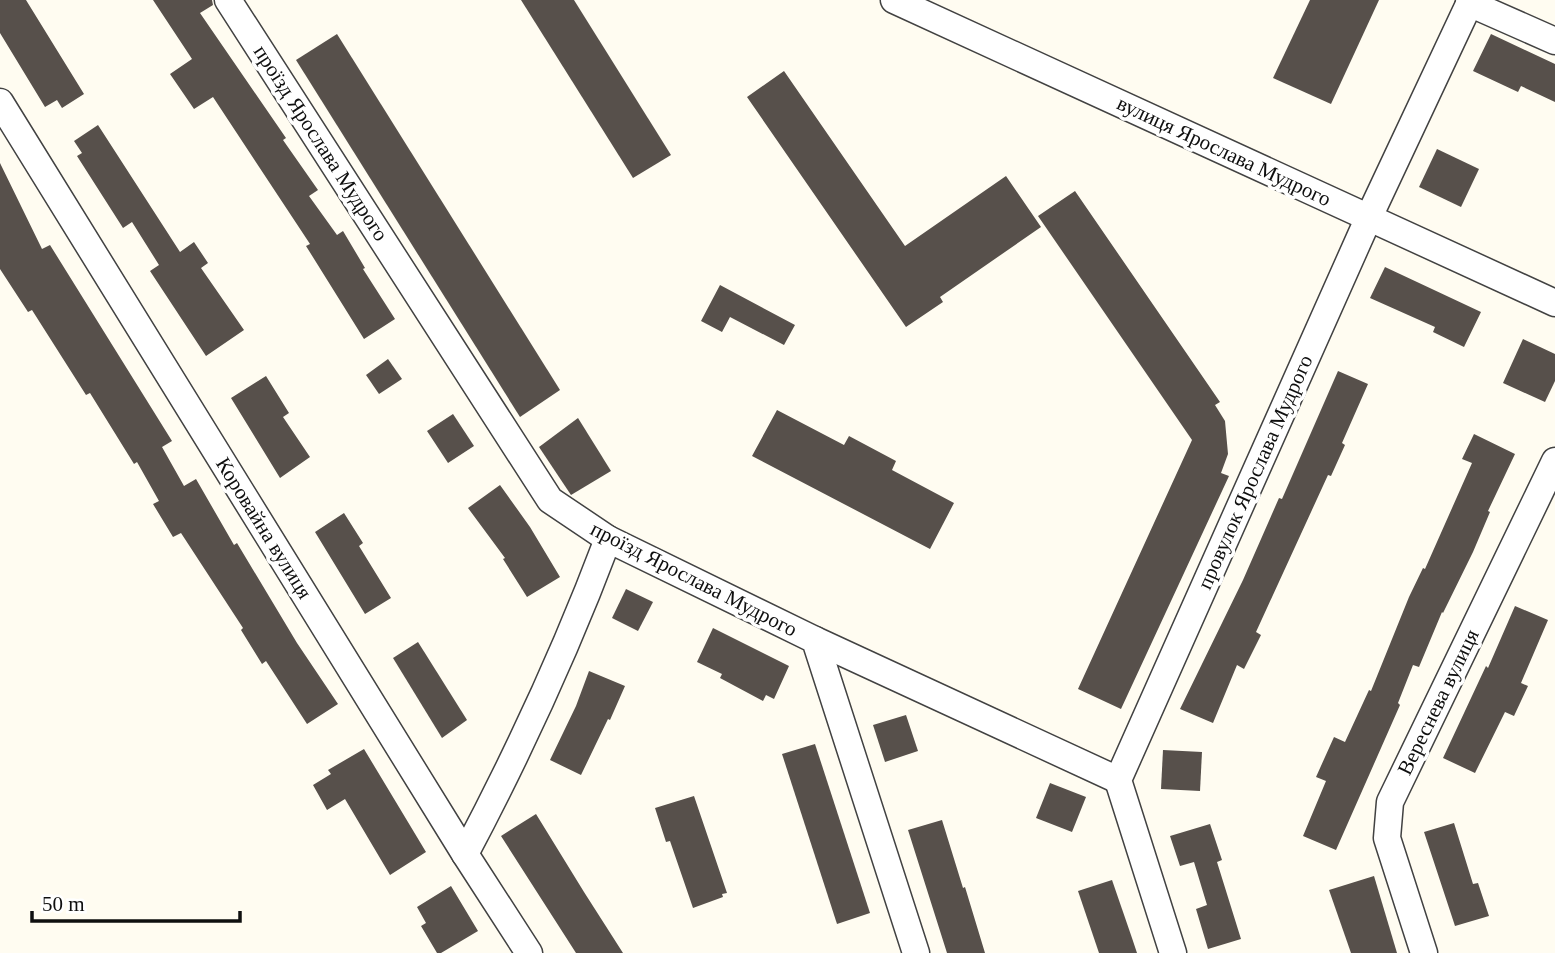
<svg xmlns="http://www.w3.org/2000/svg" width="1555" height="953" viewBox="0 0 1555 953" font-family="Georgia,serif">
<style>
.building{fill:#57504b}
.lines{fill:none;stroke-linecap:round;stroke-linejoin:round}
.minor-casing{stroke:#424242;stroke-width:29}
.minor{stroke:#fff;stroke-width:26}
.labels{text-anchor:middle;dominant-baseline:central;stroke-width:7;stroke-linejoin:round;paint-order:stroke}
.street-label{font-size:21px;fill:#0f0f0f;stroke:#fff}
</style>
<rect width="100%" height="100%" fill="#fffcf1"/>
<g class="building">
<path d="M0,0H26L84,94L62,108L57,100L45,107L0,33Z"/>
<path d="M153,0H212L213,5L200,13L286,138L283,140L318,190L309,196L337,235L343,231L365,268L363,269L395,319L364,339L306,246L310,244L213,97L194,109L170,74L192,59Z"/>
<path d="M521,0H574L671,155L633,178Z"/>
<path d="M1310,0H1379L1331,104L1273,78Z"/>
<path d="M337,34L560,390L520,417L296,60Z"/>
<path d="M1491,34L1555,64V102L1521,86L1518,92L1473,71Z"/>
<path d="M784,71L905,246L1006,176L1041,227L940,297L943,302L906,327L747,97Z"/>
<path d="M98,125L180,252L194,242L208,263L201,268L244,330L206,356L150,271L159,265L132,222L123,228L77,156L82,153L74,141Z"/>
<path d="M1437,149L1479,169L1461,207L1419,187Z"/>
<path d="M0,163L42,249L50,245L172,441L162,447L184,486L196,479L234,545L237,543L297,643L338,704L307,724L266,661L262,664L241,630L243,628L181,533L173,537L153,504L159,501L137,462L134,464L90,393L86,395L32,310L28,312L0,269Z"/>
<path d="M1075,191L1220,402L1215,405L1225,421L1228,454L1221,473L1229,476L1121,709L1078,689L1192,440L1038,216Z"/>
<path d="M1385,267L1481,312L1464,347L1433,332L1435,327L1370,298Z"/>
<path d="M720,285L795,325L784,345L730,317L722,332L701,321Z"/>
<path d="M1523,339L1555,354V381L1545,402L1503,383Z"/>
<path d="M388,359L402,379L379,394L366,375Z"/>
<path d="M1338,371L1368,384L1342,443L1345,445L1331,476L1328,475L1256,632L1261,635L1244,669L1237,665L1213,723L1180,709L1243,580L1279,498L1282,499Z"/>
<path d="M266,376L289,413L283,417L310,457L280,478L231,398Z"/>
<path d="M777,410L844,445L849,436L896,461L892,470L954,503L930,549L752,456Z"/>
<path d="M453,414L474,446L448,463L427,431Z"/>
<path d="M578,418L611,471L571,495L539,447Z"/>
<path d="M1474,434L1515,454L1488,511L1490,512L1473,552L1443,613L1442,612L1419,667L1413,665L1398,703L1400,705L1336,850L1303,836L1326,781L1316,777L1334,737L1345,742L1369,690L1371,691L1409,597L1423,568L1425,569L1472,463L1462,459Z"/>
<path d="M500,485L530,527L560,577L527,597L503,559L505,558L468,508Z"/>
<path d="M344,513L363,543L359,546L391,598L365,614L315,532Z"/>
<path d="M626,589L653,602L638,631L612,618Z"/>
<path d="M1515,606L1548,620L1521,683L1528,686L1514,716L1505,712L1475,773L1443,758L1486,666L1488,668Z"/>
<path d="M713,628L789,666L774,699L766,695L763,701L720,678L722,674L697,662Z"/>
<path d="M418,642L467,720L442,738L393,658Z"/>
<path d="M589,671L625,686L610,720L608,719L581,775L550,760L576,706Z"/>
<path d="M906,715L918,751L885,762L873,725Z"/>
<path d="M815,744L870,913L837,924L782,754Z"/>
<path d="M364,749L426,852L390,875L345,799L327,810L313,785L331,774L328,770Z"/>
<path d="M1163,750L1202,752L1200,791L1161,789Z"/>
<path d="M1050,783L1086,797L1072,832L1036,818Z"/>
<path d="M694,796L727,893L722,894L723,897L693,908L670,841L666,842L655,808Z"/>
<path d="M536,814L584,892L623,953H576L501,836Z"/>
<path d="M942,820L963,888L965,887L985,953H947L908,830Z"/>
<path d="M1454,823L1473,884L1478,883L1489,916L1455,926L1424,832Z"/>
<path d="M1210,824L1222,860L1217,862L1241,939L1208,949L1196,909L1207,905L1194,862L1180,866L1170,836Z"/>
<path d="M1374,876L1397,953H1351L1329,890Z"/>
<path d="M1112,880L1132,938L1137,953H1099L1078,891Z"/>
<path d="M451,886L478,931L441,953H437L421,926L426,923L417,907Z"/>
</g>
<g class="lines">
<g class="minor-casing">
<g id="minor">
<path d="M228,0L550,500L608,539L815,640L916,953"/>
<path d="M894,0L1555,303"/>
<path d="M1469,3L1555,41"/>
<path d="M0,102L465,854L529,953"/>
<path d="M815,640L1118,780"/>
<path d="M465,854C519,752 567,648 608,539"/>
<path d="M1173,953L1118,780L1369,217L1471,0"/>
<path d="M1424,953L1387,838L1390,802L1555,461"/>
</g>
</g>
<use href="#minor" class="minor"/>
</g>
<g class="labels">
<g class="street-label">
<text transform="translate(321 143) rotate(57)">проїзд Ярослава Мудрого</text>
<text transform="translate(1224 151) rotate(25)">вулиця Ярослава Мудрого</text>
<text transform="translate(1255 472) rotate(-66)">провулок Ярослава Мудрого</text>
<text transform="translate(264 528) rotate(58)">Коровайна вулиця</text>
<text transform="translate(694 579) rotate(27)">проїзд Ярослава Мудрого</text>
<text transform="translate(1438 702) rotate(-64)">Вереснева вулиця</text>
</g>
</g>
<path d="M32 911v10h208v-10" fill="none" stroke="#0f0f0f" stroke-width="3.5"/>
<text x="42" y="911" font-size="21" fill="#0f0f0f" stroke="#ffffff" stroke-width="5" paint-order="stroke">50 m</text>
</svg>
